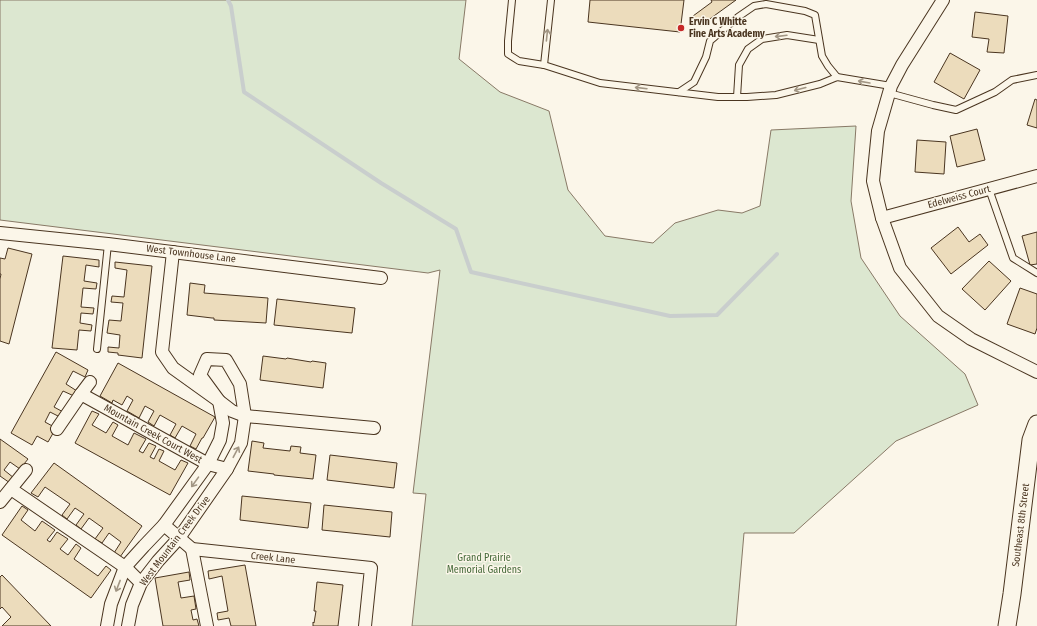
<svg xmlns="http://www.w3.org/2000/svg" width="1037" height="626" viewBox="0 0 1037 626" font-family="'Fira Sans Condensed',sans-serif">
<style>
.green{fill:#dce7d0;stroke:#887966}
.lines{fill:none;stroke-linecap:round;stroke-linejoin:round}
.stream{stroke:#c9cecd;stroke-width:4}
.building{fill:#ecdcbc;stroke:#4a3520}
.lane-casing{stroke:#4a3520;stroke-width:8}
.street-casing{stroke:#4a3520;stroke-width:14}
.secondary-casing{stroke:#4a3520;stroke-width:19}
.lane{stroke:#fbf6e9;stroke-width:6}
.street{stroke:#fbf6e9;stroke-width:12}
.secondary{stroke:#fbf6e9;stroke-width:17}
.oneway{stroke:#a29684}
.poi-dot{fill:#c62828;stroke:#fbf6e9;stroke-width:1.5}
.labels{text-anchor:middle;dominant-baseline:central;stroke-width:3;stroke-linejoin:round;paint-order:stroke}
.poi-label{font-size:10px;font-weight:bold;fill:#4a3520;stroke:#fbf6e9;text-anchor:start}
.street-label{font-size:10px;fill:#4a3520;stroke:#fbf6e9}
.park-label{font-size:10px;fill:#436837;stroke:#fbf6e9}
</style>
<rect width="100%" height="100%" fill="#fbf6e9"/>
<path class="green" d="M0,0H466L459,59L500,92L549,111L568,190L605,236L653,243L675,223L718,210L742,213L760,206L771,130L856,126L851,201L861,258L900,316L965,374L978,405L896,441L794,533H744L736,626H412L426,494L413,493L440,270L428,273L0,220Z"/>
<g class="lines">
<path class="stream" d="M228,0L231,6L244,92L381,183L456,229L471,272L670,316L717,315L777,254"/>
</g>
<g class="building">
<path d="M590,0H684L680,32L588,22Z"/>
<path d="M711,0H736L700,26L693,16L712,2Z"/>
<path d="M975,12L1008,16L1004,53L987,52L989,39L972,37Z"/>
<path d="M950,53L980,70L964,99L934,82Z"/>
<path d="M1035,99L1037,100V128L1027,125Z"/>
<path d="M977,129L985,160L957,167L950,136Z"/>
<path d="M917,140L946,142L944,174L915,172Z"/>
<path d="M958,227L969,242L980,234L988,245L951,274L931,248Z"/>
<path d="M1037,232V264L1030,265L1022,236Z"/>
<path d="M8,248L32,254L9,344L0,341V279L1,274H0V258L5,259Z"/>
<path d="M63,256L99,260V267L86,265L84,281L97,283L96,289L83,288L81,307L94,308L93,314L81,313L80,323L92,325L91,331L79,330L77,350L52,348Z"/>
<path d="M989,261L1011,281L985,310L962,289Z"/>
<path d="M115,262L152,266L142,358L118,355V353L108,352V347L119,348L120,335L107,333L109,320L121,321L123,303L111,302L112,296L124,297L127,270L115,268Z"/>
<path d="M190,283L205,285L204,293L268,298L266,323L214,320V318H212L187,315Z"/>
<path d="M1020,288L1037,294V328L1035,334L1007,324Z"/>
<path d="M277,299L355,308L352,333L274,325Z"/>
<path d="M56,352L88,370L85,377L73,371L66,384L77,391L74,396L63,391L54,407L65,413L62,418L50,412L45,422L56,428L48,442L37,436L32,445L11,433Z"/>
<path d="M263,356L286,359L287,358L311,362L312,361L326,363L323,388L260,380Z"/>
<path d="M118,363L215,417L203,438H202L196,449L190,446L196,434L182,426L175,438L170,435L176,424L160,415L154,426L148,422L154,411L145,406L139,418L127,411L133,400L127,396L122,405L113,400L112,403L100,396Z"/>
<path d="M92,411L99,414L92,425L106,433L113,422L118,425L112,436L128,445L134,433L146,439L139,451L143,453L149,443L156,446L150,457L154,459L159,449L164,451L159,461L175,470L181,460L188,463L170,495L75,443Z"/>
<path d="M0,439L28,459L20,469L10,462L4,470L14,478L10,483L0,476Z"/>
<path d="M252,441L264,443L263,448L290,451L291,446L301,447L300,453L316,455L313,479L274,475V474L248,471Z"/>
<path d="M330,455L397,463L394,488L327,480Z"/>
<path d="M54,463L142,526L120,557L114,553L121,542L109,533L102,543L95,539L103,528L89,518L81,529L76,525L84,514L75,508L67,519L62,515L70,504L45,487L38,497L31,493Z"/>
<path d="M242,496L311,503L308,528L240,520Z"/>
<path d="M324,505L392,512L390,537L322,530Z"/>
<path d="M22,506L28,510L21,520L35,531L42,521L55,530L47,540L50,542L57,532L68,539L60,549L68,555L76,544L81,548L74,559L98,576L106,566L111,570L91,598L2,535Z"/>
<path d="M245,565L256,626H231L229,618L218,620L217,613L228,611L222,576L209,579L208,571Z"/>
<path d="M189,572L190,580L178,582L181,598L194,596L196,609L191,610L193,620L197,619L199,626H163L155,578Z"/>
<path d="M2,575L51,626H2L11,617L2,607L0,609V577Z"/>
<path d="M317,582L343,585L338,626H313V622L314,623L316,611H314Z"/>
</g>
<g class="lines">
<g class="lane-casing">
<g id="lane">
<path d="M512,0L508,41V54L519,61L544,65"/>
<path d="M551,0L544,65L600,83L718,97H747L776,95L820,84L837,77L891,86"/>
<path d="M679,92L694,82L706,57L710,41L738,17L754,6L766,4L805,11L815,15L822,56L828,66L837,77"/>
<path d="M889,93L933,105L956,110L995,92L1012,80L1037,75"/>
<path d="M737,97L739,65L748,49L762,39L787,35L819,40"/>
<path d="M989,189L1013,258L1037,273"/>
<path d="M97,349L108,244"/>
</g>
</g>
<g class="street-casing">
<g id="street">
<path d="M943,0L902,65L891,86L878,131L873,181L882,218L900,268L938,316L971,339L1037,372"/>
<path d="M882,218L1037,176"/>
<path d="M0,233L108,244L381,278"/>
<path d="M173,252L162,352L173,368L219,401L232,411L245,416L374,428"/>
<path d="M81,394L208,464L227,469"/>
<path d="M57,429L81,394L90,382"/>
<path d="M11,489L125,567L141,583"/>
<path d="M0,502L26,470"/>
<path d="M164,525L192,549L371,568L365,626"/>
<path d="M192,549L207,626"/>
<path d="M107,626L111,604L125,567L144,546L164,525L208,464L220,440L223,423L219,401L200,375L207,359L226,360L240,384L245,416L241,443L227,469L179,538L158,561L141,583L132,605L128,626"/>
</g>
</g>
<g class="secondary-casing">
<path id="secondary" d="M1007,626L1012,594L1031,440L1037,424"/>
</g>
<use href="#lane" class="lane"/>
<use href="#street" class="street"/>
<use href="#secondary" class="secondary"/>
</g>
<defs><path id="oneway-shaft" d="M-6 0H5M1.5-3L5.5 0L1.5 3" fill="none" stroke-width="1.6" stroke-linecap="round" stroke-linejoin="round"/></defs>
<g class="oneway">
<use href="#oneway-shaft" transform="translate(547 35) rotate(-84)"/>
<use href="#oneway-shaft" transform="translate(781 36) rotate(173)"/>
<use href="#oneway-shaft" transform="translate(864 82) rotate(-170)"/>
<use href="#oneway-shaft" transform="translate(641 88) rotate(-173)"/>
<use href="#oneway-shaft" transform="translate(800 89) rotate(165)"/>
<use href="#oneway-shaft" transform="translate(236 452) rotate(-62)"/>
<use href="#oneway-shaft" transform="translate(195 482) rotate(126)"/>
<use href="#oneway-shaft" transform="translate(118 586) rotate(111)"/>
</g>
<circle class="poi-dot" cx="681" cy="28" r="4"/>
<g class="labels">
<g class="poi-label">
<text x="689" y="22">Ervin C Whitte<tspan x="689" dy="12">Fine Arts Academy</tspan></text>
</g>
<g class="street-label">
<text transform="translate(959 197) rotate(-15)">Edelweiss Court</text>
<text transform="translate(191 254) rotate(7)">West Townhouse Lane</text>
<text transform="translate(153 434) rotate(29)">Mountain Creek Court West</text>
<text transform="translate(1021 525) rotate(-83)">Southeast 8th Street</text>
<text transform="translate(175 541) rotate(-53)">West Mountain Creek Drive</text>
<text transform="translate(273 558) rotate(6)">Creek Lane</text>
</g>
<g class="park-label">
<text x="484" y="558">Grand Prairie<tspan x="484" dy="12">Memorial Gardens</tspan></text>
</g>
</g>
</svg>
